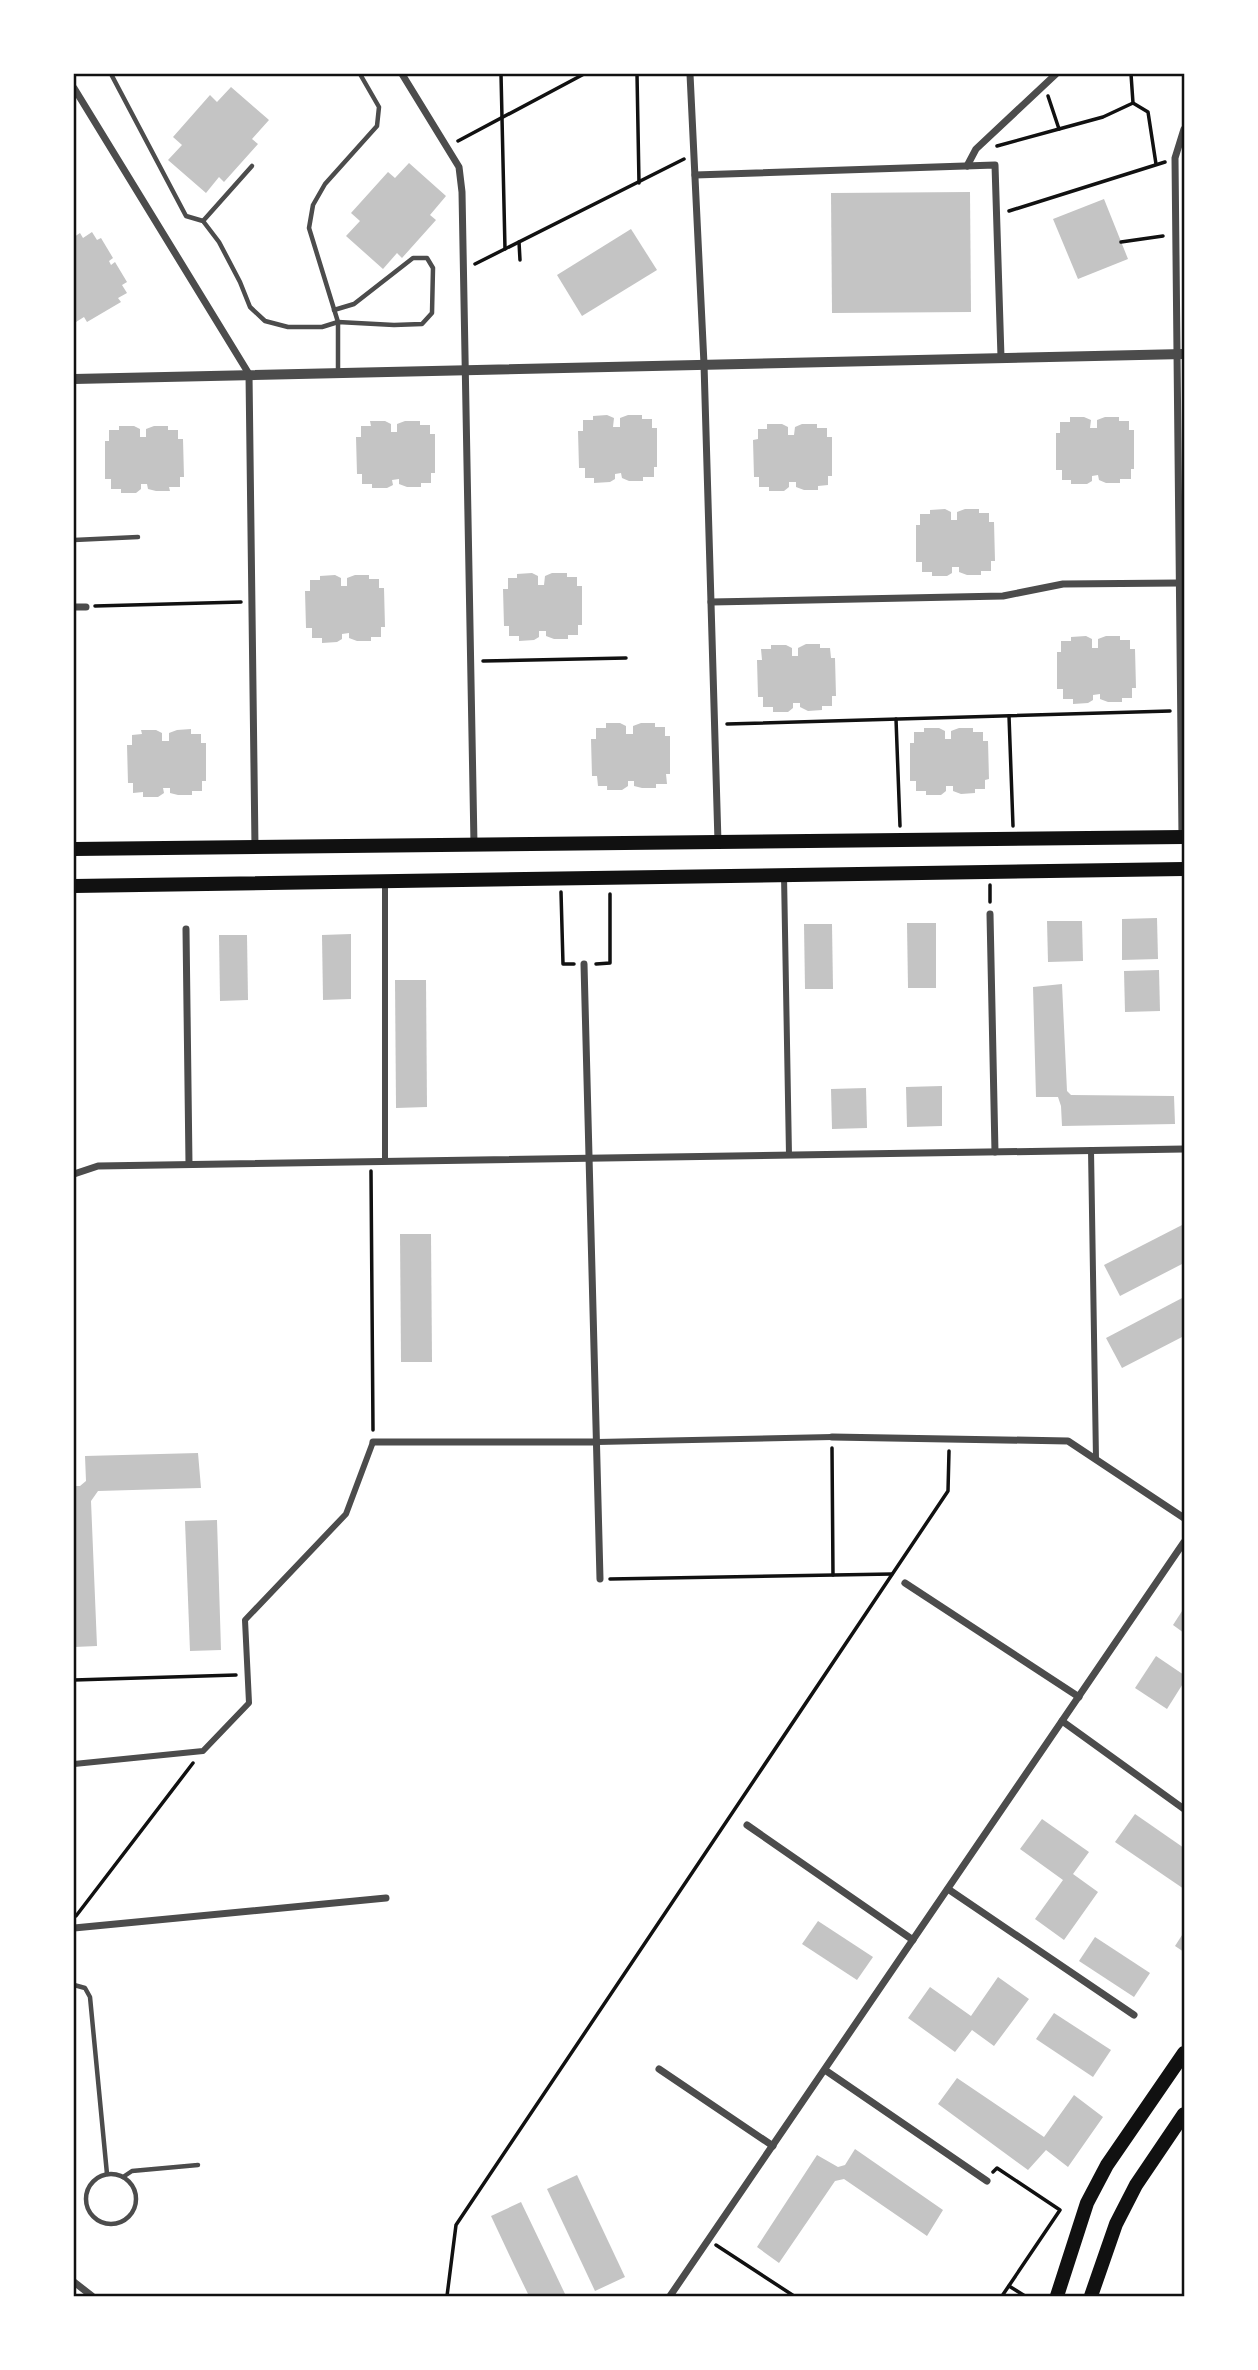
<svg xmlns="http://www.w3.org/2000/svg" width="1258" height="2370" viewBox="0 0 1258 2370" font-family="'Varela Round',sans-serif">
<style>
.building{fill:#c4c4c4}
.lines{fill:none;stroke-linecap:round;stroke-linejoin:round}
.path{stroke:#111;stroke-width:3.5}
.service{stroke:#4c4c4c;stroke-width:4.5}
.pedestrian{stroke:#4c4c4c;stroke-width:6}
.minor{stroke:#4c4c4c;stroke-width:7}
.tertiary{stroke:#4c4c4c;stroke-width:10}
.primary{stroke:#111;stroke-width:14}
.neatline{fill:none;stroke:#111;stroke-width:2.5}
</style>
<rect width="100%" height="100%" fill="#fff"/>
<g class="building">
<path d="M231,87L269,120L252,139L258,144L224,182L219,177L206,193L168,160L182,145L173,137L210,95L217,102Z"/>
<path d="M409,163L446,196L430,215L436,220L402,258L397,253L383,269L346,236L360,221L351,213L388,172L395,178Z"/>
<path d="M970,192L971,312L832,313L831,193Z"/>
<path d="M1104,199L1128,259L1078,279L1053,219Z"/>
<path d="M631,229L657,270L582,316L557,275Z"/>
<path d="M92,232L97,240L101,238L113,258L109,261L111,265L115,262L127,282L122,285L127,293L118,298L121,302L87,322L84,317L76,322L74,317V237L80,233L83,238Z"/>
<path d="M607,415L614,418L613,427H620V418L628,415H642V419H652V428H657V467H654V477H643V481H629L622,478L621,473L615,474V479L610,482L594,483V478H585V468H579L578,431H583V420H593V416Z"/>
<path d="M1070,417H1084L1091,420L1090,428H1097V420L1105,417H1119V421H1129V430H1134V469H1131V479H1120V483H1106L1099,480L1098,475L1092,476V481L1087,484H1071V480H1062V470H1056V433H1060V422H1070Z"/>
<path d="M370,421H385L391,424V432H397V424L405,421H420V425H430V434H435V473H431V483H421V487H407L399,484V479L392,480L393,485L387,488H372V484H362V474H357L356,437H361V426H371Z"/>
<path d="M767,424H782L788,427V435H794L795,427L802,424H817V428H827V437H832V476H828V485L818,486V490H804L796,487V482H789V487L784,491H769V487H759V477H754L753,440L758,439V429H767Z"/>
<path d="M119,426H134L140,429V437H146V429L154,426H168V430H178V439H183L184,477H180V487H169L170,491H156L148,489L147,484H141V489L136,493H121V489H111V479H105V441H109V430H119Z"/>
<path d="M945,509L951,512V520H957V512L965,509H979V513H989V522H994L995,561H991V571H981V575H967L959,572V567H952V573L947,576H932V572H922V562H916V525H920V514H930V510Z"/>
<path d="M532,573L538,576V585H544L545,576L552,573H567V577H577V586H582V625H578V635H568V639H554L546,636V631H539V637L534,640L519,641V636H509V626H504L503,589H508V578H517V574Z"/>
<path d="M335,575L341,578V586H347V578L355,575H369V579H379V588H384L385,627H381V637H371V641H357L349,638V633L342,634V639L337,642L322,643V638H312V628H306L305,591H310V580H320V576Z"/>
<path d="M1086,636L1092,639V648H1098V639L1106,636H1120V640H1130V649H1135L1136,688H1132V698H1122V702H1108L1100,699V694L1093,695V700L1088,703L1073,704V699H1063V689H1057V652H1061V641H1071V637Z"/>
<path d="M806,644H820V648H830L831,658H835L836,696H832V706H822V710L808,711L800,707V703H793V708L788,712H773V707H763V697H758L757,660H762L761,649H771V645H786L792,648V656H798V648Z"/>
<path d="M606,723H620L626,726V734H633V726L641,723H655V727H665V736H670V774H666L667,784H656V788H642L634,786V781H628V786L622,790H607V786H598L597,776H592L591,739H596V728H606Z"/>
<path d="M924,728H939L945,731V739H951V731L959,728H973V732H983V741H988L989,779L985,780V789H975V793L961,794L953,791V786H946V791L941,795H926V791H916V781H910V743H914V732H924Z"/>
<path d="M191,729V734H201V743H206V781H202V791H192V795H178L170,793V788H163L164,793L158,797H143V792L133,793V783H128L127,745H132V735L142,734L141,730H156L162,733V741H169V733L177,730Z"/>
<path d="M1157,918L1158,959L1122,960V919Z"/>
<path d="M1047,921H1082L1083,961L1048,962Z"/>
<path d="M907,923H936V988H908Z"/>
<path d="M804,924H832L833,989H805Z"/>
<path d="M351,934V999L323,1000L322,935Z"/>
<path d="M219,935H247L248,1000L220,1001Z"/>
<path d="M1159,970L1160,1011L1125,1012L1124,971Z"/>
<path d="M395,980H426L427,1107L396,1108Z"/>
<path d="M1062,984L1067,1091L1071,1095L1174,1096L1175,1124L1062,1126L1061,1106L1058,1097H1036L1033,987Z"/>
<path d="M942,1086V1126L907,1127L906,1087Z"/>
<path d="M866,1088L867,1128L832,1129L831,1089Z"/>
<path d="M1184,1224V1263L1120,1296L1104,1265Z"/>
<path d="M400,1234H431L432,1362H401Z"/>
<path d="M1184,1297V1336L1122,1368L1106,1338Z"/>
<path d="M198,1453L201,1488L98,1491L91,1501L97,1646L74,1647V1486H80L86,1481L85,1456Z"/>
<path d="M217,1520L221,1650L190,1651L185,1521Z"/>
<path d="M1184,1608V1633L1173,1625Z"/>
<path d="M1156,1656L1184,1675V1682L1167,1709L1135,1688Z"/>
<path d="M1135,1814L1184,1848V1889L1115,1842Z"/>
<path d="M1042,1819L1089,1852L1073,1874L1098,1892L1064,1940L1035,1919L1063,1880L1020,1849Z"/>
<path d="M818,1921L873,1957L857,1980L802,1944Z"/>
<path d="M1184,1932V1952L1175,1946Z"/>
<path d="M1095,1937L1150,1973L1134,1997L1079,1961Z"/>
<path d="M998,1977L1029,1999L994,2046L972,2030L955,2052L908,2018L930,1987L971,2016Z"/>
<path d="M1054,2013L1111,2050L1093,2077L1036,2039Z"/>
<path d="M957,2078L1044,2137L1074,2095L1103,2117L1068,2167L1046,2150L1028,2170L938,2104Z"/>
<path d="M855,2149L943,2210L927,2236L844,2179L835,2181L779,2263L757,2247L817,2155L838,2167L845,2165Z"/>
<path d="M577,2175L625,2277L595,2291L547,2189Z"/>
<path d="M521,2202L545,2252L566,2296H529L515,2267L491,2216Z"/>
</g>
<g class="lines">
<g class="path">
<path d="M501,74L505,249"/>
<path d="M637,74L639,183"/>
<path d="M1131,74L1133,103L1148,112L1156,164"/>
<path d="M1048,96L1059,129L1103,117L1133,103"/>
<path d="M458,141L584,74"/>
<path d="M997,146L1059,129"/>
<path d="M1009,211L1165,162"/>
<path d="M519,242L520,260"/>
<path d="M1121,242L1163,236"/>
<path d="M475,264L684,159"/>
<path d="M95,606L241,602"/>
<path d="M483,661L626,658"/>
<path d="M1009,716L1013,826"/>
<path d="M896,719L900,826"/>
<path d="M727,724L1170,711"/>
<path d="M990,885V902"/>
<path d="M561,892L563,964H574"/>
<path d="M596,964L610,963V894"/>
<path d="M371,1171L373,1430"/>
<path d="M832,1448L833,1575"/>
<path d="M610,1579L892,1574"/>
<path d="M74,1680L236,1675"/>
<path d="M76,1916L193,1763"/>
<path d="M993,2172L997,2168L1060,2210L1002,2296"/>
<path d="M716,2245L794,2296"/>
<path d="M1009,2286L1025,2296"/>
<path d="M447,2296L456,2225L948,1491L949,1451"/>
</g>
<g class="service">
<path d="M111,74L186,216L203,221L219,242L240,282L250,307L265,321L288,327H322L338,322L394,325L422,324L432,313L433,268L427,258H413L354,304L334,310"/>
<path d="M203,221L252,166"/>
<path d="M338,371V322L309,228L313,205L325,184L377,126L379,107L360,74"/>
<path d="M74,540L138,537"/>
<path d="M74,1985L85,1988L90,1997L107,2174"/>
<circle cx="111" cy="2199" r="25"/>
<path d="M123,2177L132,2171L198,2165"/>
</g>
<g class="pedestrian">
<path d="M784,875L789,1155"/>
<path d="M385,883V1161"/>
<path d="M1091,1150L1096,1459"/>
<path d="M597,1442L832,1437"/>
<path d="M74,1764L203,1751L249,1703L245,1620L346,1514L373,1442"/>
</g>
<g class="minor">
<path d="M402,74L459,167L462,192L474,844"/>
<path d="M690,74L704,364L718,842"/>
<path d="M74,88L249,374L255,847"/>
<path d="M967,166L976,149L1056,74"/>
<path d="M695,175L995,165L1001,357"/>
<path d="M711,602L1003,596L1063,584L1179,583"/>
<path d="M74,607H86"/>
<path d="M1182,837L1175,158L1184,129"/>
<path d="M990,914L995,1152"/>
<path d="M186,929L189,1164"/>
<path d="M584,964L600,1579"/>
<path d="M74,1174L98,1166L1184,1149"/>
<path d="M832,1437L1068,1441L1184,1518"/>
<path d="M373,1442H597"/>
<path d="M905,1583L1079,1697"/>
<path d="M1062,1721L1184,1809"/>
<path d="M747,1825L913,1940"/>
<path d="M948,1889L1134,2015"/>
<path d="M74,1928L386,1898"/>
<path d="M659,2069L773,2146"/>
<path d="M825,2070L987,2181"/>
<path d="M74,2282L92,2296"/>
<path d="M670,2296L1184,1542"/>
</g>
<path class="tertiary" d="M74,379L1184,354"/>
<g class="primary">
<path d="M74,849L1184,837"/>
<path d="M74,886L1184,869"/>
<path d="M1057,2296L1087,2203L1107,2165L1184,2053"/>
<path d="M1091,2296L1116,2224L1136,2185L1184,2114"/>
</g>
</g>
<rect width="1258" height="2370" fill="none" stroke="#ffffff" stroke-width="150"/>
<rect x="75" y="75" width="1108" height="2220" class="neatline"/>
</svg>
